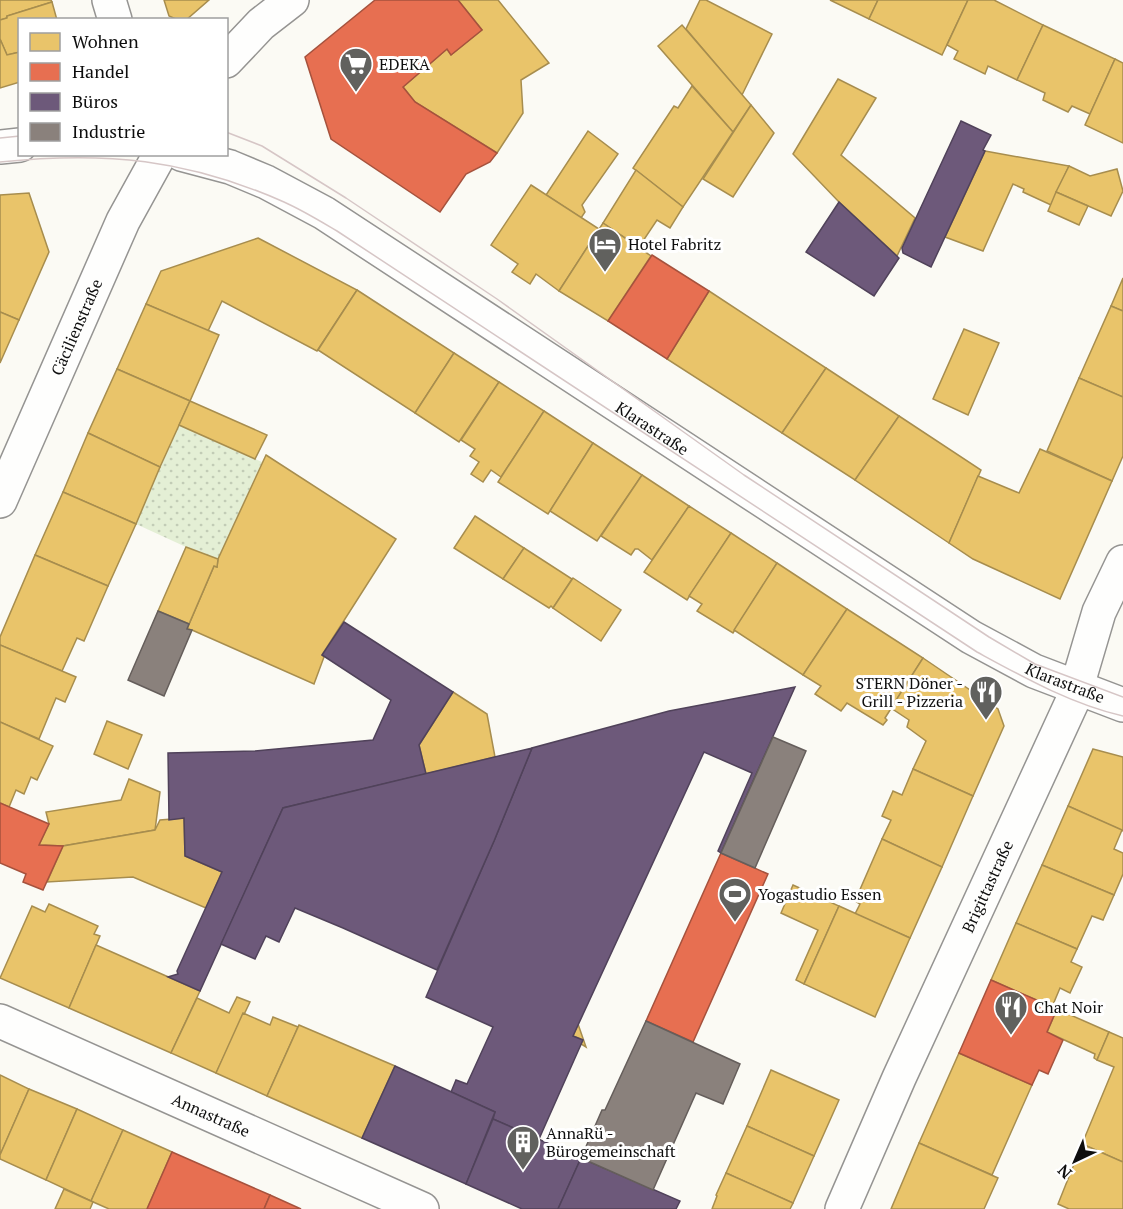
<svg xmlns="http://www.w3.org/2000/svg" width="1123" height="1209" viewBox="0 0 1123 1209" font-family="'PT Serif',serif">
<style>
.grass{fill:url(#grass-dots)}
.homes{fill:#e9c46a;stroke:#a78d4e;stroke-width:1.5}
.shops{fill:#e76f51;stroke:#a6523d;stroke-width:1.5}
.offices{fill:#6d597a;stroke:#50425a;stroke-width:1.5}
.industry{fill:#8a817c;stroke:#655e5b;stroke-width:1.5}
.lines{fill:none;stroke-linecap:round;stroke-linejoin:round}
.minor-casing{stroke:#959492;stroke-width:36}
.tertiary-casing{stroke:#959492;stroke-width:36}
.minor{stroke:#fefefd;stroke-width:33}
.tertiary{stroke:#fefefd;stroke-width:33}
.tram{stroke:#d6c6c6;stroke-width:1.5}
.labels{text-anchor:middle;dominant-baseline:central;stroke-width:6;stroke-linejoin:round;paint-order:stroke}
.poi-label{font-size:16px;fill:#0e0e0e;stroke:#fff;text-anchor:start}
.street-label{font-size:16px;fill:#0e0e0e;stroke:#fff}
</style>
<defs>
<pattern id="grass-dots" width="8" height="8" patternUnits="userSpaceOnUse" patternTransform="scale(1.5)"><rect width="8" height="8" fill="#e4efd5"/><path d="M2 2h.1M6 6h.1" fill="none" stroke="#c2ccb6" stroke-width="1.8" stroke-linecap="round"/></pattern>
</defs>
<rect width="100%" height="100%" fill="#fbfaf4"/>
<path class="grass" d="M179,425L262,462L218,559L186,547L136,524Z"/>
<g class="homes">
<path d="M0,0H51L52,2L7,16V18L0,20Z"/>
<path d="M164,0H209L186,20H178L169,16Z"/>
<path d="M458,0H498L549,63L521,80L523,113L497,153L415,102L403,87L447,49L451,55L482,30Z"/>
<path d="M700,0H706L772,34L742,95L686,29Z"/>
<path d="M830,0H878L869,19Z"/>
<path d="M878,0H968L942,55L869,19Z"/>
<path d="M968,0H994L1043,25L1017,80L988,66L985,74L954,59L958,51L947,45Z"/>
<path d="M52,2L57,20H20V52L7,55L0,39V20L7,18V16Z"/>
<path d="M682,25L751,105L733,132L658,46Z"/>
<path d="M1043,25L1115,59L1090,114L1072,106L1068,112L1043,100L1045,93L1017,80Z"/>
<path d="M0,39L7,55L20,52V82L0,88Z"/>
<path d="M1115,59L1123,63V143L1085,125Z"/>
<path d="M838,79L876,98L841,155L915,218L897,256L839,202L793,154Z"/>
<path d="M692,86L733,132L683,207L633,168L674,106L678,108Z"/>
<path d="M751,105L774,133L733,197L703,179Z"/>
<path d="M588,131L618,154L582,205L585,212L581,218L546,195Z"/>
<path d="M985,151L1069,166L1051,205L1023,192L1024,189L1013,184L983,251L945,237Z"/>
<path d="M1069,166L1090,176L1117,169L1123,191L1111,216L1056,192Z"/>
<path d="M636,170L683,207L670,228L657,220L639,247L603,223Z"/>
<path d="M531,185L599,229L559,291L536,274L530,284L512,272L518,264L491,245Z"/>
<path d="M1056,192L1088,206L1079,225L1048,211Z"/>
<path d="M29,193L49,252L19,320L0,312V195Z"/>
<path d="M603,223L651,256L608,321L559,291Z"/>
<path d="M258,238L357,290L317,351L222,301L208,331L146,304L161,271Z"/>
<path d="M1123,278V311L1111,306Z"/>
<path d="M357,290L454,353L415,413L318,350Z"/>
<path d="M709,291L826,368L782,433L667,359Z"/>
<path d="M146,304L219,335L190,401L117,369Z"/>
<path d="M1111,306L1123,311V397L1079,378Z"/>
<path d="M0,312L19,320L0,363Z"/>
<path d="M964,329L999,343L968,415L933,399Z"/>
<path d="M454,353L499,382L459,442L415,413Z"/>
<path d="M826,368L899,416L855,480L782,433Z"/>
<path d="M117,369L190,401L160,467L88,433Z"/>
<path d="M1079,378L1123,397V456L1112,481L1047,451Z"/>
<path d="M499,382L544,411L501,477L491,470L483,482L471,474L479,462L470,456L475,449L461,440Z"/>
<path d="M190,401L267,435L255,459L179,425Z"/>
<path d="M544,411L593,443L548,514L498,482Z"/>
<path d="M899,416L981,470L949,543L855,480Z"/>
<path d="M88,433L160,467L136,524L63,492Z"/>
<path d="M593,443L642,475L597,541L550,511Z"/>
<path d="M1040,449L1112,481L1060,599L973,559L949,543L978,476L1019,493Z"/>
<path d="M266,455L396,539L322,655L324,657L314,684L192,630L187,629L214,566L217,567L218,559Z"/>
<path d="M642,475L689,506L652,560L638,549H635L631,555L601,536Z"/>
<path d="M63,492L136,524L108,586L35,555Z"/>
<path d="M689,506L731,533L687,600L644,572Z"/>
<path d="M475,516L524,548L503,579L454,548Z"/>
<path d="M731,533L777,563L733,633L697,611L702,604L689,596Z"/>
<path d="M186,547L218,559L217,567L214,566L189,624L158,611Z"/>
<path d="M524,548L572,579L553,608L551,606L549,608L503,579Z"/>
<path d="M35,555L108,586L84,641L77,638L62,671L0,645V637Z"/>
<path d="M777,563L847,609L803,675L734,630Z"/>
<path d="M573,578L621,610L601,641L553,608Z"/>
<path d="M847,609L923,658L885,718L887,720L883,725L847,703L841,711L815,694L821,686L803,675Z"/>
<path d="M0,645L76,677L65,702L56,698L39,739L0,722Z"/>
<path d="M923,658L998,709L1004,726L973,796L913,769L926,741L907,727L909,720L891,708Z"/>
<path d="M453,692L487,714L495,757L426,774L419,745Z"/>
<path d="M107,721L142,735L128,769L94,754Z"/>
<path d="M0,722L53,746L37,780L31,777L24,794L16,790L9,807L0,803Z"/>
<path d="M1093,749L1123,757V831L1068,806Z"/>
<path d="M913,769L973,796L942,867L882,839L891,820L882,816L893,791L902,795Z"/>
<path d="M129,779L160,792L155,830L63,846L39,845L49,824L46,812L121,800Z"/>
<path d="M1068,806L1122,830L1114,849L1123,853V874L1114,895L1042,865Z"/>
<path d="M184,818L185,856L222,872L206,908L133,877L47,882L63,846L155,830L160,820Z"/>
<path d="M882,839L942,867L910,938L855,914L860,904L855,901Z"/>
<path d="M1042,865L1114,895L1103,920L1092,916L1077,949L1016,923Z"/>
<path d="M793,885L839,906L804,984L796,980L818,930L781,913Z"/>
<path d="M49,904L98,926L94,934L100,936L69,1008L0,978L32,906L45,912Z"/>
<path d="M839,906L910,938L875,1017L804,984Z"/>
<path d="M1016,923L1077,949L1071,962L1082,967L1070,993L1060,988L1052,1007L991,980Z"/>
<path d="M96,945L200,991L171,1053L69,1008Z"/>
<path d="M237,997L250,1002L216,1073L171,1053L197,998L229,1013Z"/>
<path d="M1057,1009L1109,1032L1097,1060L1094,1058L1095,1054L1047,1032Z"/>
<path d="M243,1013L270,1025L273,1017L298,1027L267,1096L216,1073Z"/>
<path d="M578,1024L586,1047L581,1044L583,1040L573,1036Z"/>
<path d="M299,1025L395,1066L362,1138L267,1096Z"/>
<path d="M1109,1032L1123,1038V1162L1082,1144L1114,1067L1097,1060Z"/>
<path d="M959,1053L1032,1085L992,1175L919,1143Z"/>
<path d="M771,1070L839,1100L814,1156L747,1126Z"/>
<path d="M0,1075L29,1089L0,1155Z"/>
<path d="M29,1089L77,1109L46,1180L0,1159V1155Z"/>
<path d="M77,1109L123,1130L91,1201L46,1180Z"/>
<path d="M747,1126L814,1156L793,1203L726,1173Z"/>
<path d="M123,1130L172,1152L147,1209H109L91,1201Z"/>
<path d="M919,1143L998,1178L984,1209H891Z"/>
<path d="M1082,1144L1123,1162V1209H1069L1058,1204Z"/>
<path d="M726,1173L793,1203L790,1209H712L717,1196L716,1195Z"/>
<path d="M64,1189L93,1202L90,1209H55Z"/>
</g>
<g class="shops">
<path d="M375,0H458L482,30L451,55L447,49L403,87L415,102L497,153L490,162L466,174L440,212L331,139L305,57Z"/>
<path d="M652,255L709,291L667,359L608,321Z"/>
<path d="M0,803L49,824L39,845L63,846L43,890L23,882L26,874L0,863Z"/>
<path d="M721,853L768,874L693,1042L646,1021Z"/>
<path d="M991,980L1057,1009L1047,1032L1063,1040L1048,1074L1039,1070L1032,1085L959,1053Z"/>
<path d="M172,1152L270,1195L264,1209H147Z"/>
<path d="M270,1195L301,1209H264Z"/>
</g>
<g class="offices">
<path d="M961,121L991,135L983,150L985,151L931,267L903,253L902,248Z"/>
<path d="M839,202L899,258L874,296L806,252Z"/>
<path d="M344,622L453,692L419,745L426,774L283,808L200,991L168,977L178,974L177,971L222,872L185,856L184,818L169,820L168,753L255,751L373,740L391,700L322,655Z"/>
<path d="M795,687L721,853L718,851L752,773L704,752L573,1036L583,1040L539,1139L493,1119L495,1112L451,1092L456,1080L467,1084L493,1027L426,997L494,841L532,748L669,711Z"/>
<path d="M532,748L494,841L437,970L343,928L295,908L279,942L266,936L255,959L221,944L283,808Z"/>
<path d="M395,1066L495,1112L466,1184L362,1138Z"/>
<path d="M493,1119L581,1158L558,1209H522L466,1184Z"/>
<path d="M581,1158L680,1201L676,1209H558Z"/>
</g>
<g class="industry">
<path d="M158,611L189,624L187,629L192,630L164,696L128,680Z"/>
<path d="M773,737L806,751L755,868L721,853Z"/>
<path d="M646,1021L740,1064L723,1104L696,1093L653,1190L581,1158L602,1110H605Z"/>
</g>
<g class="lines">
<g class="minor-casing">
<g id="minor">
<path d="M109,0L115,20"/>
<path id="s1" d="M0,1021L422,1209"/>
<path id="s2" d="M842,1209L899,1078L1073,700L1099,612L1123,562"/>
</g>
</g>
<g class="tertiary-casing">
<g id="tertiary">
<path d="M226,61L261,24L292,0"/>
<path d="M0,147L20,145"/>
<path id="s3" d="M181,154L230,167L266,182L324,213L971,637L1034,671L1123,705"/>
<path id="s4" d="M0,501L123,221L160,154"/>
</g>
</g>
<use href="#minor" class="minor"/>
<use href="#tertiary" class="tertiary"/>
<g class="tram">
<path d="M226,132L262,146L346,198L497,299L744,475L989,637L1035,664L1123,697"/>
<path d="M0,138L20,136"/>
<path d="M0,162C105,151 187,159 284,202C302,210 320,221 337,231L977,652C1023,677 1071,704 1123,716"/>
</g>
</g>
<defs>
<g id="supermarket-pin" transform="scale(1.725)"><path d="M0 17L-7.5 6A9.5 9.5 0 1 1 7.5 6Z" fill="#61615e" stroke="#fff"/><path d="M-6-5.5h2.5l.6 2H6L4.5 2H-2.5L-4.4-4H-6ZM-1.5 3.2a1.3 1.3 0 1 0 .1 0ZM3 3.2a1.3 1.3 0 1 0 .1 0Z" fill="#fff"/></g>
<g id="hotel-pin" transform="scale(1.725)"><path d="M0 17L-7.5 6A9.5 9.5 0 1 1 7.5 6Z" fill="#61615e" stroke="#fff"/><path d="M-6-4.5h1.5V1H6V5H4.5V3h-9V5H-6ZM-4 0a1.8 1.8 0 1 1 3.6 0ZM.5 0V-2.5h3Q6-2.5 6 0Z" fill="#fff"/></g>
<g id="restaurant-pin" transform="scale(1.725)"><path d="M0 17L-7.5 6A9.5 9.5 0 1 1 7.5 6Z" fill="#61615e" stroke="#fff"/><path d="M-5-6h1v4h1v-4h1v4h1v-4h1v5L-1.5 .5V6h-2V.5L-5-1ZM5-6V6H3V1.5H1.5Q1.5-4 5-6Z" fill="#fff"/></g>
<g id="stadium-pin" transform="scale(1.725)"><path d="M0 17L-7.5 6A9.5 9.5 0 1 1 7.5 6Z" fill="#61615e" stroke="#fff"/><path d="M0-5a6.5 5 0 1 0 0 10a6.5 5 0 1 0 0-10ZM-3.5-1.8h7v3.6h-7Z" fill="#fff"/></g>
<g id="building-pin" transform="scale(1.725)"><path d="M0 17L-7.5 6A9.5 9.5 0 1 1 7.5 6Z" fill="#61615e" stroke="#fff"/><path d="M-4-6H4V6H1V3H-1V6H-4ZM-2.5-4.3h1.7v1.8h-1.7ZM.8-4.3h1.7v1.8H.8ZM-2.5-1h1.7V.8h-1.7ZM.8-1h1.7V.8H.8Z" fill="#fff"/></g>
</defs>
<g fill-rule="evenodd">
<use href="#supermarket-pin" x="356" y="64"/>
<use href="#hotel-pin" x="605" y="244"/>
<use href="#restaurant-pin" x="986" y="692"/>
<use href="#stadium-pin" x="735" y="894"/>
<use href="#restaurant-pin" x="1011" y="1007"/>
<use href="#building-pin" x="523" y="1142"/>
</g>
<g class="labels">
<g class="poi-label">
<text x="379" y="64">EDEKA</text>
<text x="628" y="244">Hotel Fabritz</text>
<text x="963" y="683" text-anchor="end">STERN Döner -<tspan x="963" dy="18">Grill - Pizzeria</tspan></text>
<text x="758" y="894">Yogastudio Essen</text>
<text x="1034" y="1007">Chat Noir</text>
<text x="546" y="1133">AnnaRü -<tspan x="546" dy="18">Bürogemeinschaft</tspan></text>
</g>
<g class="street-label">
<text stroke="none"><textPath href="#s4" startOffset="190">Cäcilienstraße</textPath></text>
<text stroke="none"><textPath href="#s3" startOffset="548">Klarastraße</textPath></text>
<text stroke="none"><textPath href="#s3" startOffset="1034">Klarastraße</textPath></text>
<text stroke="none"><textPath href="#s2" startOffset="354">Brigittastraße</textPath></text>
<text stroke="none"><textPath href="#s1" startOffset="231">Annastraße</textPath></text>
</g>
</g>
<rect x="18" y="18" width="210" height="138" fill="#ffffff" stroke="#9f9f9f" stroke-width="1.5"/>
<rect x="30" y="33" width="30" height="18" fill="#e9c46a" stroke="#9f9f9f" stroke-width="1.5"/>
<text x="72" y="48" font-size="18" fill="#0e0e0e">Wohnen</text>
<rect x="30" y="63" width="30" height="18" fill="#e76f51" stroke="#9f9f9f" stroke-width="1.5"/>
<text x="72" y="78" font-size="18" fill="#0e0e0e">Handel</text>
<rect x="30" y="93" width="30" height="18" fill="#6d597a" stroke="#9f9f9f" stroke-width="1.5"/>
<text x="72" y="108" font-size="18" fill="#0e0e0e">Büros</text>
<rect x="30" y="123" width="30" height="18" fill="#8a817c" stroke="#9f9f9f" stroke-width="1.5"/>
<text x="72" y="138" font-size="18" fill="#0e0e0e">Industrie</text>
<g transform="translate(1075 1161) rotate(224)" stroke="#ffffff" stroke-width="4.5" paint-order="stroke">
<path d="M0-4.5L10 22L0 15L-10 22Z" fill="#0e0e0e"/>
<text y="-9" font-size="16" font-weight="bold" text-anchor="middle" fill="#0e0e0e">N</text>
</g>
</svg>
